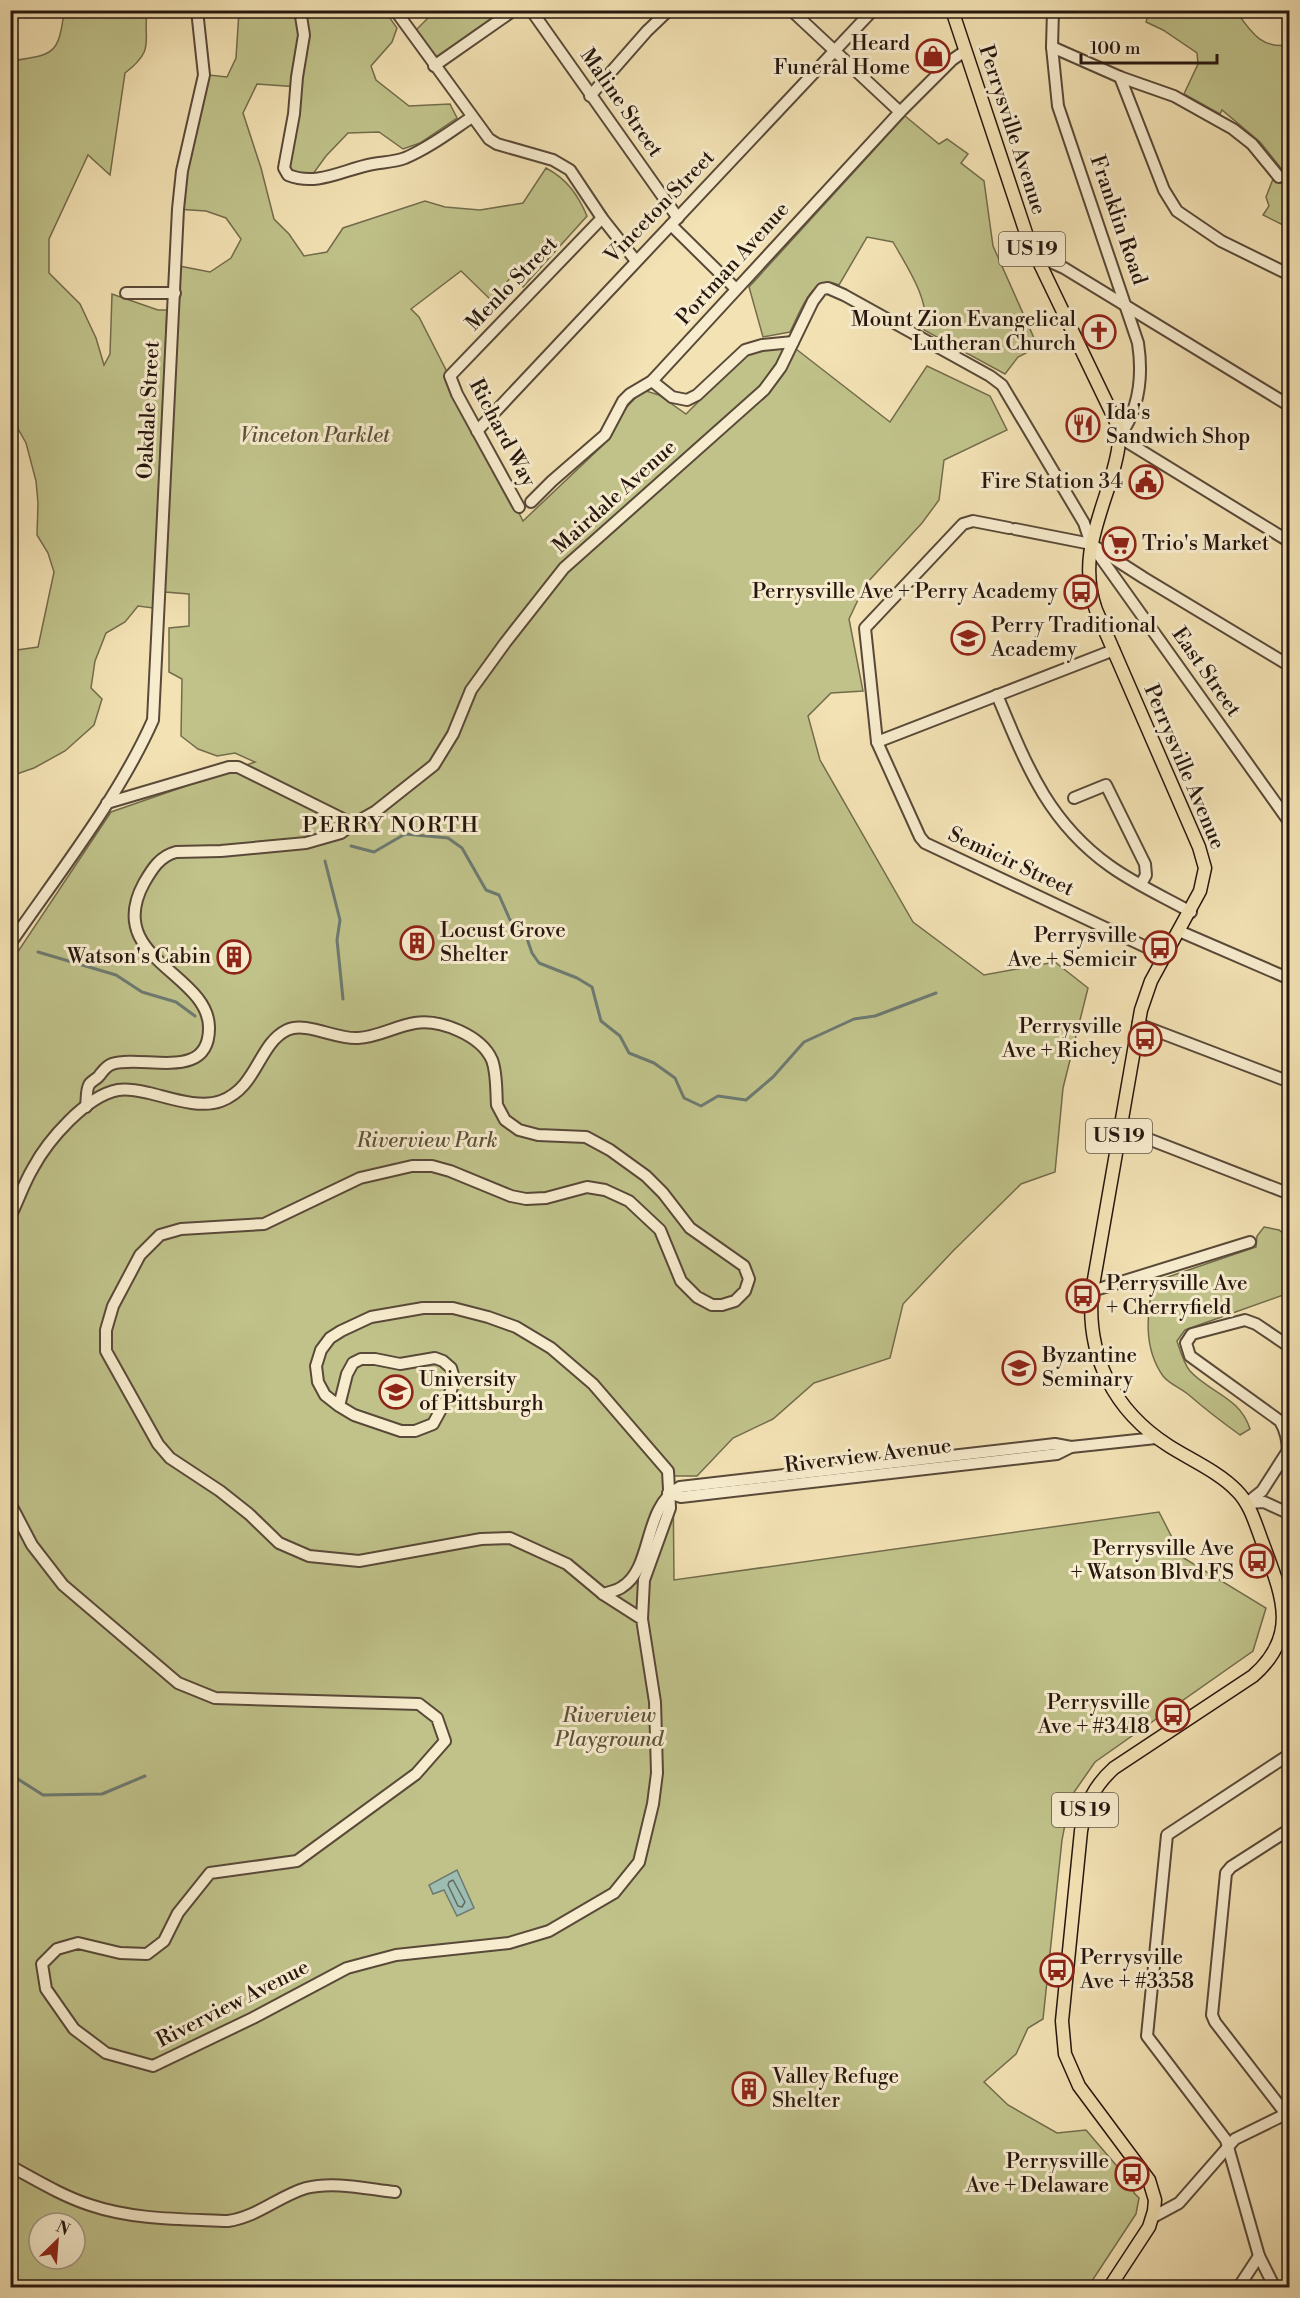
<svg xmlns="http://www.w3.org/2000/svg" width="1300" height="2298" viewBox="0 0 1300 2298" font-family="'Libre Bodoni',serif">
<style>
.green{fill:#c0c28a;stroke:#736c4c;stroke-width:1.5;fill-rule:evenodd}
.water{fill:#9dbdb3;stroke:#6d7a71;stroke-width:1.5}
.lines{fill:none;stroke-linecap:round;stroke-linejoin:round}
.shore{stroke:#626a61;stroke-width:1.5}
.stream{stroke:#6d7a71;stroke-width:3}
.minor-casing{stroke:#594938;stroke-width:14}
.major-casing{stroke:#26160f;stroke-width:15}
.minor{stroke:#f7ecce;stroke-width:10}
.major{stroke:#f3e2b4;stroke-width:12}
.labels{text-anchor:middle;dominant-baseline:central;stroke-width:6;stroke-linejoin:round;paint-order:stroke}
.shield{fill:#f7ecce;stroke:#655648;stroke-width:1.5}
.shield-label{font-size:20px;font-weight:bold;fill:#26160f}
.poi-label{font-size:21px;fill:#26160f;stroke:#f7ecce;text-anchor:end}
.street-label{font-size:21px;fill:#26160f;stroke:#f7ecce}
.park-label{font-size:21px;font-style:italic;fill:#5c523a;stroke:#f7ecce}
.neighbourhood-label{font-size:22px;letter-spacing:1.5px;fill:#26160f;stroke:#f7ecce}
</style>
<rect width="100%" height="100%" fill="#f3e2b4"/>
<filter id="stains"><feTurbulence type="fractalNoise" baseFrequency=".00333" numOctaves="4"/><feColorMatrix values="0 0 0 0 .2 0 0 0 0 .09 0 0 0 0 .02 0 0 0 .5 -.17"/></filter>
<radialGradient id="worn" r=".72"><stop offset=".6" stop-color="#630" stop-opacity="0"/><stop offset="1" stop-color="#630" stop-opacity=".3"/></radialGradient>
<g class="green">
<path d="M500,10L502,13L437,60L416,30L435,11Z"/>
<path d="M64,11H147C143,42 156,49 125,73L110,175L88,155L49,239V273L80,304L96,338L104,365L110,354L112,294L158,310H167L153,608L138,606L125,622L106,633L95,661L91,688L102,699L94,725L65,751L34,768L11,776L10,651L38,647L54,572L48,553L37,535L38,503L36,481L26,443L17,427V375L11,367V61C53,55 59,55 64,11Z"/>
<path d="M239,11H385L397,28L392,42L371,66L376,80L409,106L450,104L457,118L420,143L403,149L379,132L348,133L326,156L310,178L297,176L286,168L299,87L257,84L243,113L261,168L274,219L289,234L304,256L327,252L343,228L425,201L445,207L480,210L523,203L546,168C567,179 578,195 587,216L523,287L511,277L492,301L461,271L411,309L419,317L523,521L603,445L623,411L643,390L659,395L686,414L745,355L787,342L890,422L927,366L990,396L1007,430L944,460L939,500L922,523L865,585L849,619L863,691L831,693L808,716L820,760L913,922L984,975L1055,962L1088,988L1063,1088L1055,1172L1021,1184L953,1251L903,1304L890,1358L814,1383L773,1419L733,1438L697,1476H673L674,1580L1159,1512L1182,1557L1266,1608L1253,1651L1095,1762L1070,1798L1062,1840L1043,2019L1028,2028L1016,2054L984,2082L1008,2105L1057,2133L1086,2130L1134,2186V2193L1139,2198L1136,2214L1088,2287L11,2288V962L111,812L255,762L235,753L217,756L198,749L181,736L182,679L169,672V628L189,626V594L165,592L179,266L210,272L231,258L241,239L226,218L206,211L176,209L200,74L227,77L236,58ZM39,2223H75V2259H39Z"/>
<path d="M1146,11H1236C1251,32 1261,49 1289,45V228L1263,215L1269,206L1266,197L1273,179L1288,177L1260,142L1222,110L1220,114L1184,94L1198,64L1197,53L1163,30L1146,22L1148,15Z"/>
<path d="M905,116L939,144L947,139L968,154L961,163L984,181L993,246L1038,347L1018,357L1005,374L924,330C932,303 906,265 893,242L867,237L839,285C812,272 800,313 790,332L763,337L749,287Z"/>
<path d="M1264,1227L1279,1230L1289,1238V1293L1185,1330L1177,1341C1180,1350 1184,1364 1190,1371C1210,1393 1240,1397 1250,1429L1240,1435C1222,1422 1205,1409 1189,1395C1181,1388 1169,1384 1163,1376C1143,1348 1147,1314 1153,1282L1256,1247L1257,1236Z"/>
</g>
<path class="water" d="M457,1870L474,1908L457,1916L444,1890L433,1894L429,1885Z"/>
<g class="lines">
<path class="shore" d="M453,1880L465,1902L462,1907L458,1906L448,1885L449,1882Z"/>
<g class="stream">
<path d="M351,846L374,852L405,834L448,838L462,848L486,890L499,895L510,920L524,930L532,953L539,963L577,978L592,987L601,1021L620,1036L629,1053L654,1063L675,1078L684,1098L701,1106L718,1096L746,1100L773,1077L804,1042L854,1019L875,1016L936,993"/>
<path d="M325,861L340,920L337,940L343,999"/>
<path d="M38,952L116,975L142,992L176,1002L195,1016"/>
<path d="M10,1774L43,1795L102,1794L145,1776"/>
</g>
<g class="minor-casing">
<g id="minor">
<path d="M300,10L304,35L297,77L294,114L284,168L288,175C318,187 344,169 373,164C384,162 394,162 405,158C429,148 451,131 472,117"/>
<path d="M395,10L489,139L497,144L553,160L570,170L602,218L636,261"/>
<path d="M531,10L678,218"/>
<path d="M791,10L900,112"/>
<path d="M1053,10L1052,47L1058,106L1138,343C1143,376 1139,410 1119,437L1290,542"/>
<path d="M1052,47L1120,77L1174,96L1233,129L1252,144L1279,177"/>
<path d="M434,66L514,10"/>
<path d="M1120,77L1164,190L1177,211L1221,241L1290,275"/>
<path d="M590,96L647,31L669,10"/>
<path d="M671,225L736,289"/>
<path d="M1035,255L1064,268L1290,406"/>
<path d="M126,293H175"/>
<path d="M652,381L672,397L687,400L697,395L745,350L762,345L793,342"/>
<path d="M477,431L873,10"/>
<path d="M531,502L552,481L605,435L623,401L630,394L652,381L900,112L952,60L965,51"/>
<path d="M519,507L457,394L450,376L602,218"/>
<path d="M1009,528L973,521L963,524L865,628L877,742L920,837L925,843L1165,956"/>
<path d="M1015,529L1091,544L1144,578L1290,666"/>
<path d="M997,695C1026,764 1047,821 1110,866C1135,884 1164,897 1191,912"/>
<path d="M877,742L1114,650"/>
<path d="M1074,798L1106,785L1145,864L1146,875L1141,884"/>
<path d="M107,803L229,767H238L353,824"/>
<path d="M1179,931L1290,979"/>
<path d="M10,944C59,873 119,797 153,720L178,209L182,171L204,75L197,10"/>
<path d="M1138,1024L1290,1082"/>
<path d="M86,1107C87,1101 86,1090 89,1085C91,1081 97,1079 99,1076C103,1071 106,1066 112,1064C143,1054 210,1083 209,1027C208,973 103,958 144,883C152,869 160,856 176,852L221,851L306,843L341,833L353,824L376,811L434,765L453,734L471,690L505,643L564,568L764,390L781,367L813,301L822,289L828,288L844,295L990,376L1002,385L1084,523L1091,544L1290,823"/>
<path d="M1120,1128L1290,1194"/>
<path d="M10,1217C18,1201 24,1183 33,1168C48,1140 86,1096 118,1090C128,1088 140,1091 149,1093C170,1098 200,1109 221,1101C258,1087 258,1044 287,1030C306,1021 337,1040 358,1038C378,1037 396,1026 415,1023C440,1019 481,1035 492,1060C497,1073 496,1091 497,1105L505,1120L519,1130L538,1135L586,1137L610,1150L646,1176L663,1193L690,1228L744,1266L749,1279L745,1291L735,1301L722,1305H712L697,1297L681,1281L660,1230L629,1201L605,1190L587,1187L546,1198L526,1199L511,1196L450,1171L432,1166H412L360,1178L264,1224L181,1229L160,1235L140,1255L113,1306L106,1330V1351L158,1444L170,1458L220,1491L249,1514L279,1543L309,1556L359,1561L481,1539L510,1538L567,1564L603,1594L642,1619L655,1702L657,1773L653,1804L639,1862L614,1893L549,1931L509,1943L396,1955L347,1968L253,2018L153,2066L106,2053L74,2029L46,1989L42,1964L57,1949L78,1943L120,1953L147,1954L164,1941L178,1913L210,1873L297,1861L416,1774L445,1741L437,1718L419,1704L215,1698L178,1683L63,1585L32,1545L10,1503"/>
<path d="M1092,1291L1250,1242"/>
<path d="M339,1406L347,1374L353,1363L361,1359H375L400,1364L435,1358L443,1361L451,1368L454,1378L451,1391L433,1424L415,1431H401L354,1415L339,1406L325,1395L318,1382L316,1366L321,1350L330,1338L341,1331L371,1317L423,1308H453L488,1317L516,1327L551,1348L593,1384L668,1471L670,1508L644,1580L642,1619"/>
<path d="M668,1493L681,1497L1057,1454L1071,1447L1156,1438"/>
<path d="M1247,1503L1262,1491L1287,1452C1289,1443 1285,1429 1280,1421L1190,1356L1186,1343L1192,1334L1245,1320L1256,1324L1290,1347"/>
<path d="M1248,1503L1264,1502L1290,1514"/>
<path d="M603,1594C609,1592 617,1591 622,1587C654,1567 642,1508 680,1487L1055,1444L1071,1447"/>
<path d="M1286,2114L1215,2022L1212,2015L1226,1873L1231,1867L1290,1829"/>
<path d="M10,2166C36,2180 62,2196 90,2205C134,2220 182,2219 228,2221C257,2217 279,2196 306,2188C334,2181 367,2189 395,2192"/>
<path d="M1153,2217L1179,2203L1235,2139L1290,2112"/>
<path d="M1238,2288L1259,2256"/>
<path d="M1275,2288L1259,2256L1226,2140L1147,2036L1167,1835L1290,1754"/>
</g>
</g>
<g class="major-casing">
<path id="major" d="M952,10L1028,239L1117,424C1122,443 1116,460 1111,479C1097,524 1079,562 1096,610L1199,847L1205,868L1200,891L1151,981L1141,1010L1092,1291C1086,1356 1114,1411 1169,1446C1191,1460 1219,1472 1237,1491C1251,1505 1256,1526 1263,1544C1282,1595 1300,1635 1253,1676L1114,1768C1094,1786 1085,1805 1081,1831L1062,2021L1065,2054L1079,2086L1149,2180L1155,2200L1154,2211L1149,2227L1109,2288"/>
</g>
<use href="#minor" class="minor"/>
<use href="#major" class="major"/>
</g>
<defs>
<g id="shop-ring" transform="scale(1.725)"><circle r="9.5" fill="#f7ecce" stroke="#8f2418" stroke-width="1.5"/><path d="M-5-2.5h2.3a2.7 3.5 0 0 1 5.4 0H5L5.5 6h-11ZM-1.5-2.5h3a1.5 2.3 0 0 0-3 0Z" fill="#8f2418"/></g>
<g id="church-ring" transform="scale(1.725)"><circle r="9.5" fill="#f7ecce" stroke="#8f2418" stroke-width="1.5"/><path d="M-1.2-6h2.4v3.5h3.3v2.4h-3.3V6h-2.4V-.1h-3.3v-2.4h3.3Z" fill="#8f2418"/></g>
<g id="restaurant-ring" transform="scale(1.725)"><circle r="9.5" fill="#f7ecce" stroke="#8f2418" stroke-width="1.5"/><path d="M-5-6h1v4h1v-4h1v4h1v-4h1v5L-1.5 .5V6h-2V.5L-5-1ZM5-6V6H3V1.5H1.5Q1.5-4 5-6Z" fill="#8f2418"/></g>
<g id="civic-ring" transform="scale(1.725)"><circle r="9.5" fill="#f7ecce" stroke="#8f2418" stroke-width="1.5"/><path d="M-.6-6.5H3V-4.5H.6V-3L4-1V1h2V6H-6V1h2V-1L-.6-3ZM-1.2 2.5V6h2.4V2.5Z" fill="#8f2418"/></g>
<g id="supermarket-ring" transform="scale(1.725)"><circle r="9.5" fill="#f7ecce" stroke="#8f2418" stroke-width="1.5"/><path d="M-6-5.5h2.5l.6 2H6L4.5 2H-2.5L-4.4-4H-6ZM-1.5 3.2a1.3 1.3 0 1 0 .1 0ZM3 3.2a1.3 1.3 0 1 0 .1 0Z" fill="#8f2418"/></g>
<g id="bus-ring" transform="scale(1.725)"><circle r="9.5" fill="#f7ecce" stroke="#8f2418" stroke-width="1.5"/><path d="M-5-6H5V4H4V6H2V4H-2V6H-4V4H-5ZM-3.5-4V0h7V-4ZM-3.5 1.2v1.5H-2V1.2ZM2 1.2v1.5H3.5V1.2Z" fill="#8f2418"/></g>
<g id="school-ring" transform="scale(1.725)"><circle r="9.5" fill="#f7ecce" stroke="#8f2418" stroke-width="1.5"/><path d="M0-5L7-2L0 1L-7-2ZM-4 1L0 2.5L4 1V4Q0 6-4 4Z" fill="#8f2418"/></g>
<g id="building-ring" transform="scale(1.725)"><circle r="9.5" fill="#f7ecce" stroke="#8f2418" stroke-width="1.5"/><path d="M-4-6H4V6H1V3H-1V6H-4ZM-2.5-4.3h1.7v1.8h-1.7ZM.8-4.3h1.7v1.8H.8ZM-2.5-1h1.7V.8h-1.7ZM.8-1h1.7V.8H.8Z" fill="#8f2418"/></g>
<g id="university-ring" transform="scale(1.725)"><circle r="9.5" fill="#f7ecce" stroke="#8f2418" stroke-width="1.5"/><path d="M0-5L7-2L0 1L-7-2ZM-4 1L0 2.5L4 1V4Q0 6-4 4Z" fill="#8f2418"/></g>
</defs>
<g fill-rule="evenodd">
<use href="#shop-ring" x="933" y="56"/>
<use href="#church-ring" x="1099" y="332"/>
<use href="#restaurant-ring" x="1083" y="425"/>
<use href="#civic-ring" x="1146" y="482"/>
<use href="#supermarket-ring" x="1119" y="544"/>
<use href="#bus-ring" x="1081" y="592"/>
<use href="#school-ring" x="968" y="638"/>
<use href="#building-ring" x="417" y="943"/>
<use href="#bus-ring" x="1160" y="948"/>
<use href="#building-ring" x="234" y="957"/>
<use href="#bus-ring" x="1145" y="1039"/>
<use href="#bus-ring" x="1083" y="1296"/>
<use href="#university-ring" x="1019" y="1368"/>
<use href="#university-ring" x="396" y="1392"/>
<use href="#bus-ring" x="1257" y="1561"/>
<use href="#bus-ring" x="1173" y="1715"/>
<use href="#bus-ring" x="1057" y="1970"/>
<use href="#building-ring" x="749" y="2089"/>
<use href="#bus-ring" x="1132" y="2174"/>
</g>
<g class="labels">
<g class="shield">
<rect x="999" y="232" width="66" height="34" rx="4.5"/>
<rect x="1086" y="1119" width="66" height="34" rx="4.5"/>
<rect x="1052" y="1793" width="66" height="34" rx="4.5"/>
</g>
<g class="shield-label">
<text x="1032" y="249">US 19</text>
<text x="1119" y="1136">US 19</text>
<text x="1085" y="1810">US 19</text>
</g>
<g class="poi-label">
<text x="910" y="44">Heard<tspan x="910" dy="24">Funeral Home</tspan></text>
<text x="1076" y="320">Mount Zion Evangelical<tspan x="1076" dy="24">Lutheran Church</tspan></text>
<text x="1106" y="413" text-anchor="start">Ida's<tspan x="1106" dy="24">Sandwich Shop</tspan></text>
<text x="1123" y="482">Fire Station 34</text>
<text x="1142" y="544" text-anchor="start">Trio's Market</text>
<text x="1058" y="592">Perrysville Ave + Perry Academy</text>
<text x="991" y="626" text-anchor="start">Perry Traditional<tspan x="991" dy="24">Academy</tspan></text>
<text x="440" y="931" text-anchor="start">Locust Grove<tspan x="440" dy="24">Shelter</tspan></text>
<text x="1137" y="936">Perrysville<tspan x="1137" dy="24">Ave + Semicir</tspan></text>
<text x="211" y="957">Watson's Cabin</text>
<text x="1122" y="1027">Perrysville<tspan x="1122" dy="24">Ave + Richey</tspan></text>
<text x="1106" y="1284" text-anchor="start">Perrysville Ave<tspan x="1106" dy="24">+ Cherryfield</tspan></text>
<text x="1042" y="1356" text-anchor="start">Byzantine<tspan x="1042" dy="24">Seminary</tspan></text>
<text x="419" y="1380" text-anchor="start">University<tspan x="419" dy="24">of Pittsburgh</tspan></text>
<text x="1234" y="1549">Perrysville Ave<tspan x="1234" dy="24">+ Watson Blvd FS</tspan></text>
<text x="1150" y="1703">Perrysville<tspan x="1150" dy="24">Ave + #3418</tspan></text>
<text x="1080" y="1958" text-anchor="start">Perrysville<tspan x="1080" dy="24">Ave + #3358</tspan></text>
<text x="772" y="2077" text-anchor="start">Valley Refuge<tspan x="772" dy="24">Shelter</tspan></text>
<text x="1109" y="2162">Perrysville<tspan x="1109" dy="24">Ave + Delaware</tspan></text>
</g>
<g class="street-label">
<text transform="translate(621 103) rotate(55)">Maline Street</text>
<text transform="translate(1012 130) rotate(72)">Perrysville Avenue</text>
<text transform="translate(660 207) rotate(-46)">Vinceton Street</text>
<text transform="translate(1118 220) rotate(71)">Franklin Road</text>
<text transform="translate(733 264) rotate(-48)">Portman Avenue</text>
<text transform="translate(512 284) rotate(-46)">Menlo Street</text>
<text transform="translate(149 410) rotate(-87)">Oakdale Street</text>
<text transform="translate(502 433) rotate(62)">Richard Way</text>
<text transform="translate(615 497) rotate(-42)">Mairdale Avenue</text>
<text transform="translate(1206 672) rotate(55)">East Street</text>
<text transform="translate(1184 767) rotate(67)">Perrysville Avenue</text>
<text transform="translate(1011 862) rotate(25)">Semicir Street</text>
<text transform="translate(868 1456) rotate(-7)">Riverview Avenue</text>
<text transform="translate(233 2004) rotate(-27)">Riverview Avenue</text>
</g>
<g class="park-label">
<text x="315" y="436">Vinceton Parklet</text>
<text x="427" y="1141">Riverview Park</text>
<text x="609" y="1716">Riverview<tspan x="609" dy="24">Playground</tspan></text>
</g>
<g class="neighbourhood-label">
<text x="391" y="825">PERRY NORTH</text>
</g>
</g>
<rect width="1300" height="2298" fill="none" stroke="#f3e2b4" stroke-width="36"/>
<rect x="12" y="12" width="1276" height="2274" fill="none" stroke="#26160f" stroke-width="3"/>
<rect x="18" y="18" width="1264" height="2262" fill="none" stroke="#26160f" stroke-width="1.5"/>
<g transform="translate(57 2241) rotate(25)"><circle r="28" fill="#f7ecce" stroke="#a39682" stroke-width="1.5"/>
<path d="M0-4.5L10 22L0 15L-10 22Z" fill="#8f2418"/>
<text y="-9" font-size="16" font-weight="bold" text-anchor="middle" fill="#26160f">N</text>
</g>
<path d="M1081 54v9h136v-9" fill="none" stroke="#26160f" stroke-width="3"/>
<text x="1090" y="54" font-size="18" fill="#26160f" stroke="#f7ecce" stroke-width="4.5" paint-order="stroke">100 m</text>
<rect width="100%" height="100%" filter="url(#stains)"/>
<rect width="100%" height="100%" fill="url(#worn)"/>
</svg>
